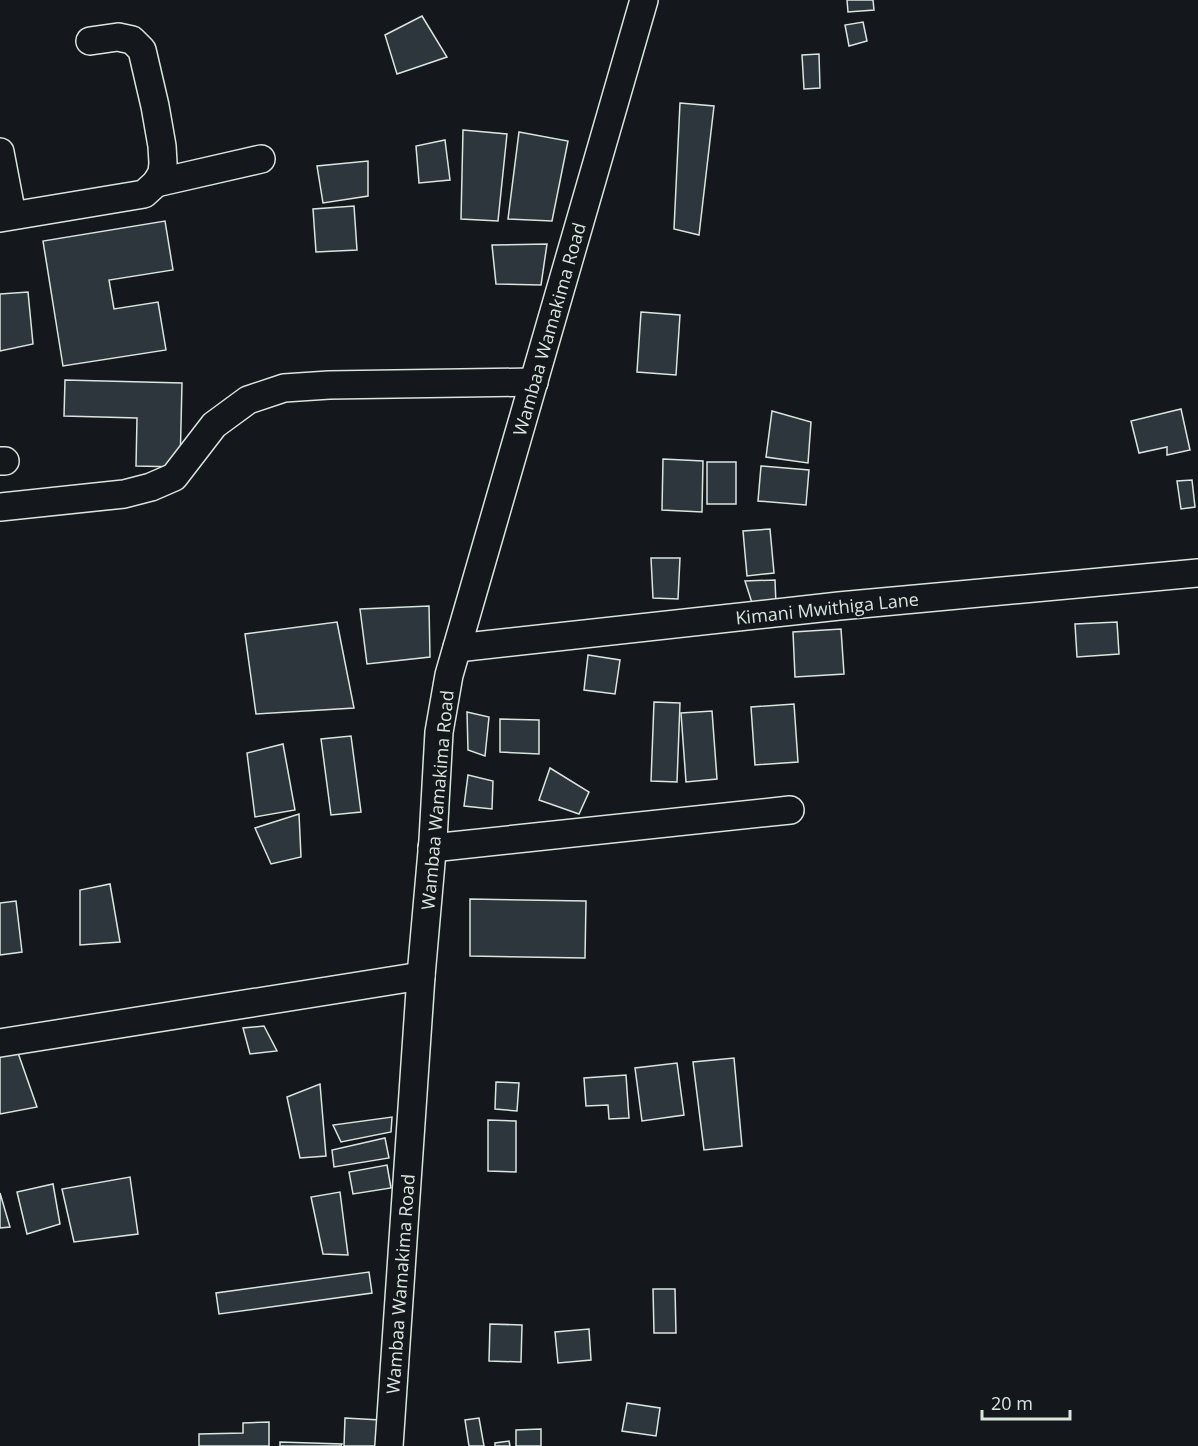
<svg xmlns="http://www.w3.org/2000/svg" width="1198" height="1446" viewBox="0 0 1198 1446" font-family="'Open Sans',sans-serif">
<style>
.building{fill:#2c363c;stroke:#d8e6dc;stroke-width:1.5}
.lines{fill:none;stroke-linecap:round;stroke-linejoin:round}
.street-casing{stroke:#d8e6dc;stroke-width:30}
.street{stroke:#14181c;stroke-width:27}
.labels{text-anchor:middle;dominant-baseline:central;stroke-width:4.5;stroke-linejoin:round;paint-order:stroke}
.street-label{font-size:18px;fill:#d8e6dc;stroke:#14181c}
</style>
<rect width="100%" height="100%" fill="#14181c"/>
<g class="building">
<path d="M847,0H873L874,10L848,12Z"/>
<path d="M422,16L447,57L397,74L385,35Z"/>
<path d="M863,22L867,41L849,46L845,25Z"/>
<path d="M819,54L820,88L804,89L802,55Z"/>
<path d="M680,103L714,106L699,235L674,229Z"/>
<path d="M463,130L507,134L498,221L461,219Z"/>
<path d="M519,132L568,141L552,221L508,219Z"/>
<path d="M445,140L450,180L419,183L416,146Z"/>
<path d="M368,161V196L323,203L317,166Z"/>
<path d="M354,206L357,250L316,252L313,209Z"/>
<path d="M165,221L173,270L109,280L114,309L158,302L166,350L63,366L43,241Z"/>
<path d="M547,244L541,285L496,284L492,245Z"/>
<path d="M28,292L33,344L0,351V294Z"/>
<path d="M641,312L680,315L676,375L637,372Z"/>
<path d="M65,380L182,383L180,467L136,466L137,418L64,416Z"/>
<path d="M1181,409L1190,450L1167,455V447L1139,453L1131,421Z"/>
<path d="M772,411L811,422L808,463L766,457Z"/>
<path d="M663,459L703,461L702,512L662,510Z"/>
<rect x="707" y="462" width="29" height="42"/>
<path d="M761,466L809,470L806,505L758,501Z"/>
<path d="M1192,480L1195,507L1181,509L1177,481Z"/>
<path d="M770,529L774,573L747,576L743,531Z"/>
<path d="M651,558H680L678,599L653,598Z"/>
<path d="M775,580L776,605L753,606L745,581Z"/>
<path d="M429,606L430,657L367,664L360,609Z"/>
<path d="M337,622L354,708L256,714L245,634Z"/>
<path d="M1117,622L1119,654L1077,657L1075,624Z"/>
<path d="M841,629L844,674L795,677L793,632Z"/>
<path d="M588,655L620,660L615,694L584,690Z"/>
<path d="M654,702L680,703L677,782L651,781Z"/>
<path d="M794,704L798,762L755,765L751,707Z"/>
<path d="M712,711L717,779L686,782L681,713Z"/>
<path d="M467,712L489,717L485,756L468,750Z"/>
<path d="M500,719L539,720V754L500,752Z"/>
<path d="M351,736L361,812L331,815L321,739Z"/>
<path d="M283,744L295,810L255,817L247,753Z"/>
<path d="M550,768L589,792L579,814L539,800Z"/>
<path d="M468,775L493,781L492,809L464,806Z"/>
<path d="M299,814L301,857L271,864L255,828Z"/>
<path d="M110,884L120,942L80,945V890Z"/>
<path d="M470,899L586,901L585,958L470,956Z"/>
<path d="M16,901L22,952L0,955V903Z"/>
<path d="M264,1026L277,1051L250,1054L243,1028Z"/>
<path d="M17,1050L37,1107L0,1114V1054Z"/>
<path d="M734,1058L742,1146L704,1150L693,1062Z"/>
<path d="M677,1063L684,1115L642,1121L635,1068Z"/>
<path d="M626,1075L629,1118L609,1119L608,1105L586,1106L584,1078Z"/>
<path d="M496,1082L519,1083L517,1111L495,1109Z"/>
<path d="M320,1084L326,1156L300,1158L287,1097Z"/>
<path d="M392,1117L391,1132L341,1142L333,1125Z"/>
<path d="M488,1120L516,1121V1172L488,1171Z"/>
<path d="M385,1138L389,1158L334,1167L332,1150Z"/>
<path d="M387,1165L391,1188L353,1194L349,1172Z"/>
<path d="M130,1177L138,1234L74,1242L62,1189Z"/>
<path d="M53,1184L60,1224L27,1234L17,1192Z"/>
<path d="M340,1192L348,1255L323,1254L311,1197Z"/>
<path d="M0,1193L10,1227L0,1228Z"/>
<path d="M369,1272L372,1293L219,1314L216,1293Z"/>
<path d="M653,1289H675L676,1333H654Z"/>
<path d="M490,1324L522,1325L521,1362L489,1361Z"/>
<path d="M589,1329L591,1360L558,1363L555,1332Z"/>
<path d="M627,1403L660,1408L656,1436L622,1431Z"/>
<path d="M345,1418L380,1420L379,1446H344Z"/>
<path d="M479,1418L484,1446H469L465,1420Z"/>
<path d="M269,1422V1446H199V1434L243,1433V1423Z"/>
<path d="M541,1429V1446H516V1430Z"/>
<path d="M509,1441L510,1446H495V1443Z"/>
<path d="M280,1442L342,1444L341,1446H280Z"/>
</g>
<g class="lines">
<g class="street-casing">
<g id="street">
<path d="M0,152L12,215"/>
<path d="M156,183L261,159"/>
<path d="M0,218L144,194L156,183L162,173L163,163L162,146L155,106L142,50L132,40L118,37L90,41"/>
<path d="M0,461H5"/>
<path d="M0,507L124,494L151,487L174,477L214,425L248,400L284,388L329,385L534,382"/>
<path d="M457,648L839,606L1198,573"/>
<path d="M432,848L790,810"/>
<path d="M0,1043L421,976"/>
<path d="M389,1446L421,976L433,840L439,732L449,675L644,0"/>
</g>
</g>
<use href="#street" class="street"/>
</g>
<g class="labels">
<g class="street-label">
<text transform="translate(549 329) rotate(-74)">Wambaa Wamakima Road</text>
<text transform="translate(827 608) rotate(-6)">Kimani Mwithiga Lane</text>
<text transform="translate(437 800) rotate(-85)">Wambaa Wamakima Road</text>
<text transform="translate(400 1284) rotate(-86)">Wambaa Wamakima Road</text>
</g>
</g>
<path d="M982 1410v9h88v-9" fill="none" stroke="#d8e6dc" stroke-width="3"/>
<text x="991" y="1410" font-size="18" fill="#d8e6dc" stroke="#14181c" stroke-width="4.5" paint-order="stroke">20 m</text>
</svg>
